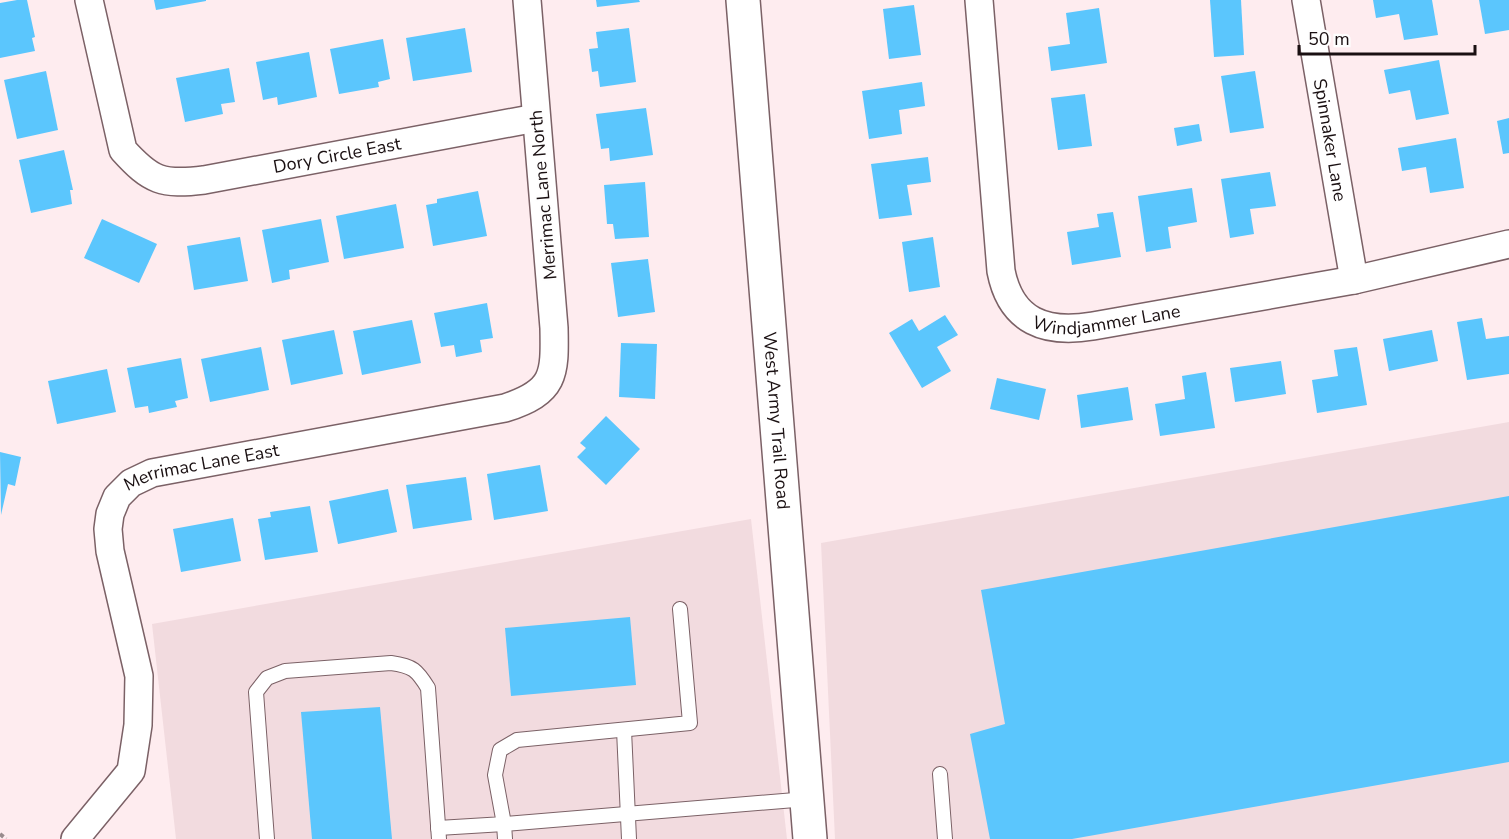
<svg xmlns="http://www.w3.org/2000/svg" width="1509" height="839" viewBox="0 0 1509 839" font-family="'Nunito Sans',sans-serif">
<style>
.built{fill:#f2dbdf}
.building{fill:#5bc6fd}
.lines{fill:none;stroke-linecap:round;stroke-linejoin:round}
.lane-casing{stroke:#7b6166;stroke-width:16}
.street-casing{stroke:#7b6166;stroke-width:30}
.secondary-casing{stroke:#7b6166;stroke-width:36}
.path{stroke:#998b8d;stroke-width:4;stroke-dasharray:4.5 3;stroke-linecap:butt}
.lane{stroke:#fff;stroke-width:14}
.street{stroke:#fff;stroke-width:27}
.secondary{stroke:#fff;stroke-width:33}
.labels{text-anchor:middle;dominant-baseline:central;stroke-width:4.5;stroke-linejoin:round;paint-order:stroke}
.street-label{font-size:18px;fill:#1a1012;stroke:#fefefe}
</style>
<rect width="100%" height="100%" fill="#feecef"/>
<g class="built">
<path d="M1509,422V839H835L821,543Z"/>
<path d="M751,519L787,839H176L152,624Z"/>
</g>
<g class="building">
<path d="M17,0H27L35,37L32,38L35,51L0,58V3Z"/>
<path d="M154,0H206V1L156,10Z"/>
<path d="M596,0H639L640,2L597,7Z"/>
<path d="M1210,0H1241L1244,55L1214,57Z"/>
<path d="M1373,0H1432L1438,35L1404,40L1399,14L1376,18Z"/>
<path d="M1479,0H1509V30L1485,34Z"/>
<path d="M914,5L921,55L889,59L883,9Z"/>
<path d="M1099,8L1107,63L1051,71L1048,47L1070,44L1066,13Z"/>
<path d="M465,28L472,72L413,81L406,38Z"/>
<path d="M629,28L636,82L600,87L598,71L592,72L589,49L598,48L596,32Z"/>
<path d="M383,39L390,79L378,82L379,87L339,94L330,49Z"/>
<path d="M309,52L317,97L278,105L277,97L263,100L256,62Z"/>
<path d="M1439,60L1449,114L1416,120L1410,90L1389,94L1384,70Z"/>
<path d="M229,68L235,102L221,104L223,114L185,122L176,78Z"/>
<path d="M46,71L58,130L17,139L4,80Z"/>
<path d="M1255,71L1264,128L1230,133L1221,76Z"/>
<path d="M922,82L925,106L899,110L902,134L869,139L862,91Z"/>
<path d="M1085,94L1092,146L1058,150L1051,98Z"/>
<path d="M646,108L653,155L610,161L609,148L601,149L596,114Z"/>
<path d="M1509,118V153L1503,154L1497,121Z"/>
<path d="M1199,124L1202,141L1177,146L1174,128Z"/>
<path d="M1456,138L1464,188L1430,193L1426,167L1402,171L1398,148Z"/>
<path d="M64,150L73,190H70L72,204L31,213L19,160Z"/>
<path d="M928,157L931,182L907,185L912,215L879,219L871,164Z"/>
<path d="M1270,172L1276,206L1250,209L1254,234L1230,238L1221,179Z"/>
<path d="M645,182L649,237L615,239L613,224H607L604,185Z"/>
<path d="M1192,188L1197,222L1168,227L1171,248L1146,252L1138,196Z"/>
<path d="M478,191L487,236L433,246L426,205L437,203V199Z"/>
<path d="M396,204L404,248L344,259L336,216Z"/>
<path d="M1113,212L1121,257L1072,265L1067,232L1099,227L1097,214Z"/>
<path d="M102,219L157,244L139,283L84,258Z"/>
<path d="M321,219L329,262L289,270L290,279L272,283L262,230Z"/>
<path d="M240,237L248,281L194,290L187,246Z"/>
<path d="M933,237L940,287L909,292L902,242Z"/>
<path d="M648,259L655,312L618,317L611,263Z"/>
<path d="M487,303L493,338L480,340L482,352L456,357L454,345L441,347L434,313Z"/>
<path d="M945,315L958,335L937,347L951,371L922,388L889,333L912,319L919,331Z"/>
<path d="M1482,318L1486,339L1509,336V374L1467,380L1457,322Z"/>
<path d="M412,320L421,363L362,375L353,331Z"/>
<path d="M334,330L343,374L291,385L282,340Z"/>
<path d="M1432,330L1438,361L1389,371L1383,339Z"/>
<path d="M621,343L657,344L655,399L619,397Z"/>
<path d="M261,347L269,390L210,402L201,359Z"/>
<path d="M1357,347L1367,405L1317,413L1312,380L1338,376L1334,350Z"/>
<path d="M181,358L188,398L175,401L177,407L149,413L148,406L135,408L127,368Z"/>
<path d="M1281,361L1286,394L1235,402L1230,368Z"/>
<path d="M107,369L116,412L57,424L48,381Z"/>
<path d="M1206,372L1215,428L1160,436L1155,404L1185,399L1182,376Z"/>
<path d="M997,378L1046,389L1039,420L990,409Z"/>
<path d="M1128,387L1133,420L1081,428L1077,395Z"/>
<path d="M606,416L640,449L606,485L577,457L586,448L580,443Z"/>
<path d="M0,452L21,457L15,486L8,484L1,515Z"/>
<path d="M540,465L548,511L494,520L487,474Z"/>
<path d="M466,477L472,520L413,529L406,485Z"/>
<path d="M388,489L397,532L338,544L329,501Z"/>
<path d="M1509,496V762L1072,839H990L970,734L1005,724L981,590Z"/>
<path d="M310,506L318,552L265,560L258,519L271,517L270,512Z"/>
<path d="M233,518L241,561L181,572L173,529Z"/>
<path d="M630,617L636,685L511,696L505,628Z"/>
<path d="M380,707L392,839H312L301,712Z"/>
</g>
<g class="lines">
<g class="lane-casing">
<g id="lane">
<path d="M624,730L629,839"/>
<path d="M940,774L945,839"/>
<path d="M438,828L504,824L495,775L500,750L517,740L690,723L680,609"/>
<path d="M267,839L256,692L267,678L285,671L391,663C413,666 417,670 428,688L439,839"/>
<path d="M505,839L504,824L807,799"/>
</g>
</g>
<g class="street-casing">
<g id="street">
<path id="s1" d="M89,0L123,150C151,181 162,185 204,180L536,118"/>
<path id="s2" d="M979,0L1001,271C1011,322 1046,334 1093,326L1354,280L1509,244"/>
<path id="s3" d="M1306,0L1354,280"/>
<path id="s4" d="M75,839L131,771L138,725L139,676L110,551L108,529L110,514L117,497L131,483L152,473L505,408C555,392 555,375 554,328L527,0"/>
</g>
</g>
<g class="secondary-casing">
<g id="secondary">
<path id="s5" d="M743,0L810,839"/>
</g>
</g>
<path class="path" d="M0,834L6,839"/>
<use href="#lane" class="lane"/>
<use href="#street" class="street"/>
<use href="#secondary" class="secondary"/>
</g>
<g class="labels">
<g class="street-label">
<text stroke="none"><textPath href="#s3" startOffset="142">Spinnaker Lane</textPath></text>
<text stroke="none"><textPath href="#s1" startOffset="381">Dory Circle East</textPath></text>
<text transform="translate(543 195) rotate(-95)">Merrimac Lane North</text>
<text stroke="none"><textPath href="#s2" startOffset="408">Windjammer Lane</textPath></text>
<text stroke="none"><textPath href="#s5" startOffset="422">West Army Trail Road</textPath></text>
<text stroke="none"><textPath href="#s4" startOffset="460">Merrimac Lane East</textPath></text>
</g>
</g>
<path d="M1299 45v9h176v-9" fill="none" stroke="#1a1012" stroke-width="3"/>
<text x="1308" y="45" font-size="18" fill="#1a1012" stroke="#fefefe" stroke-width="4.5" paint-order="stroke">50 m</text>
</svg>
